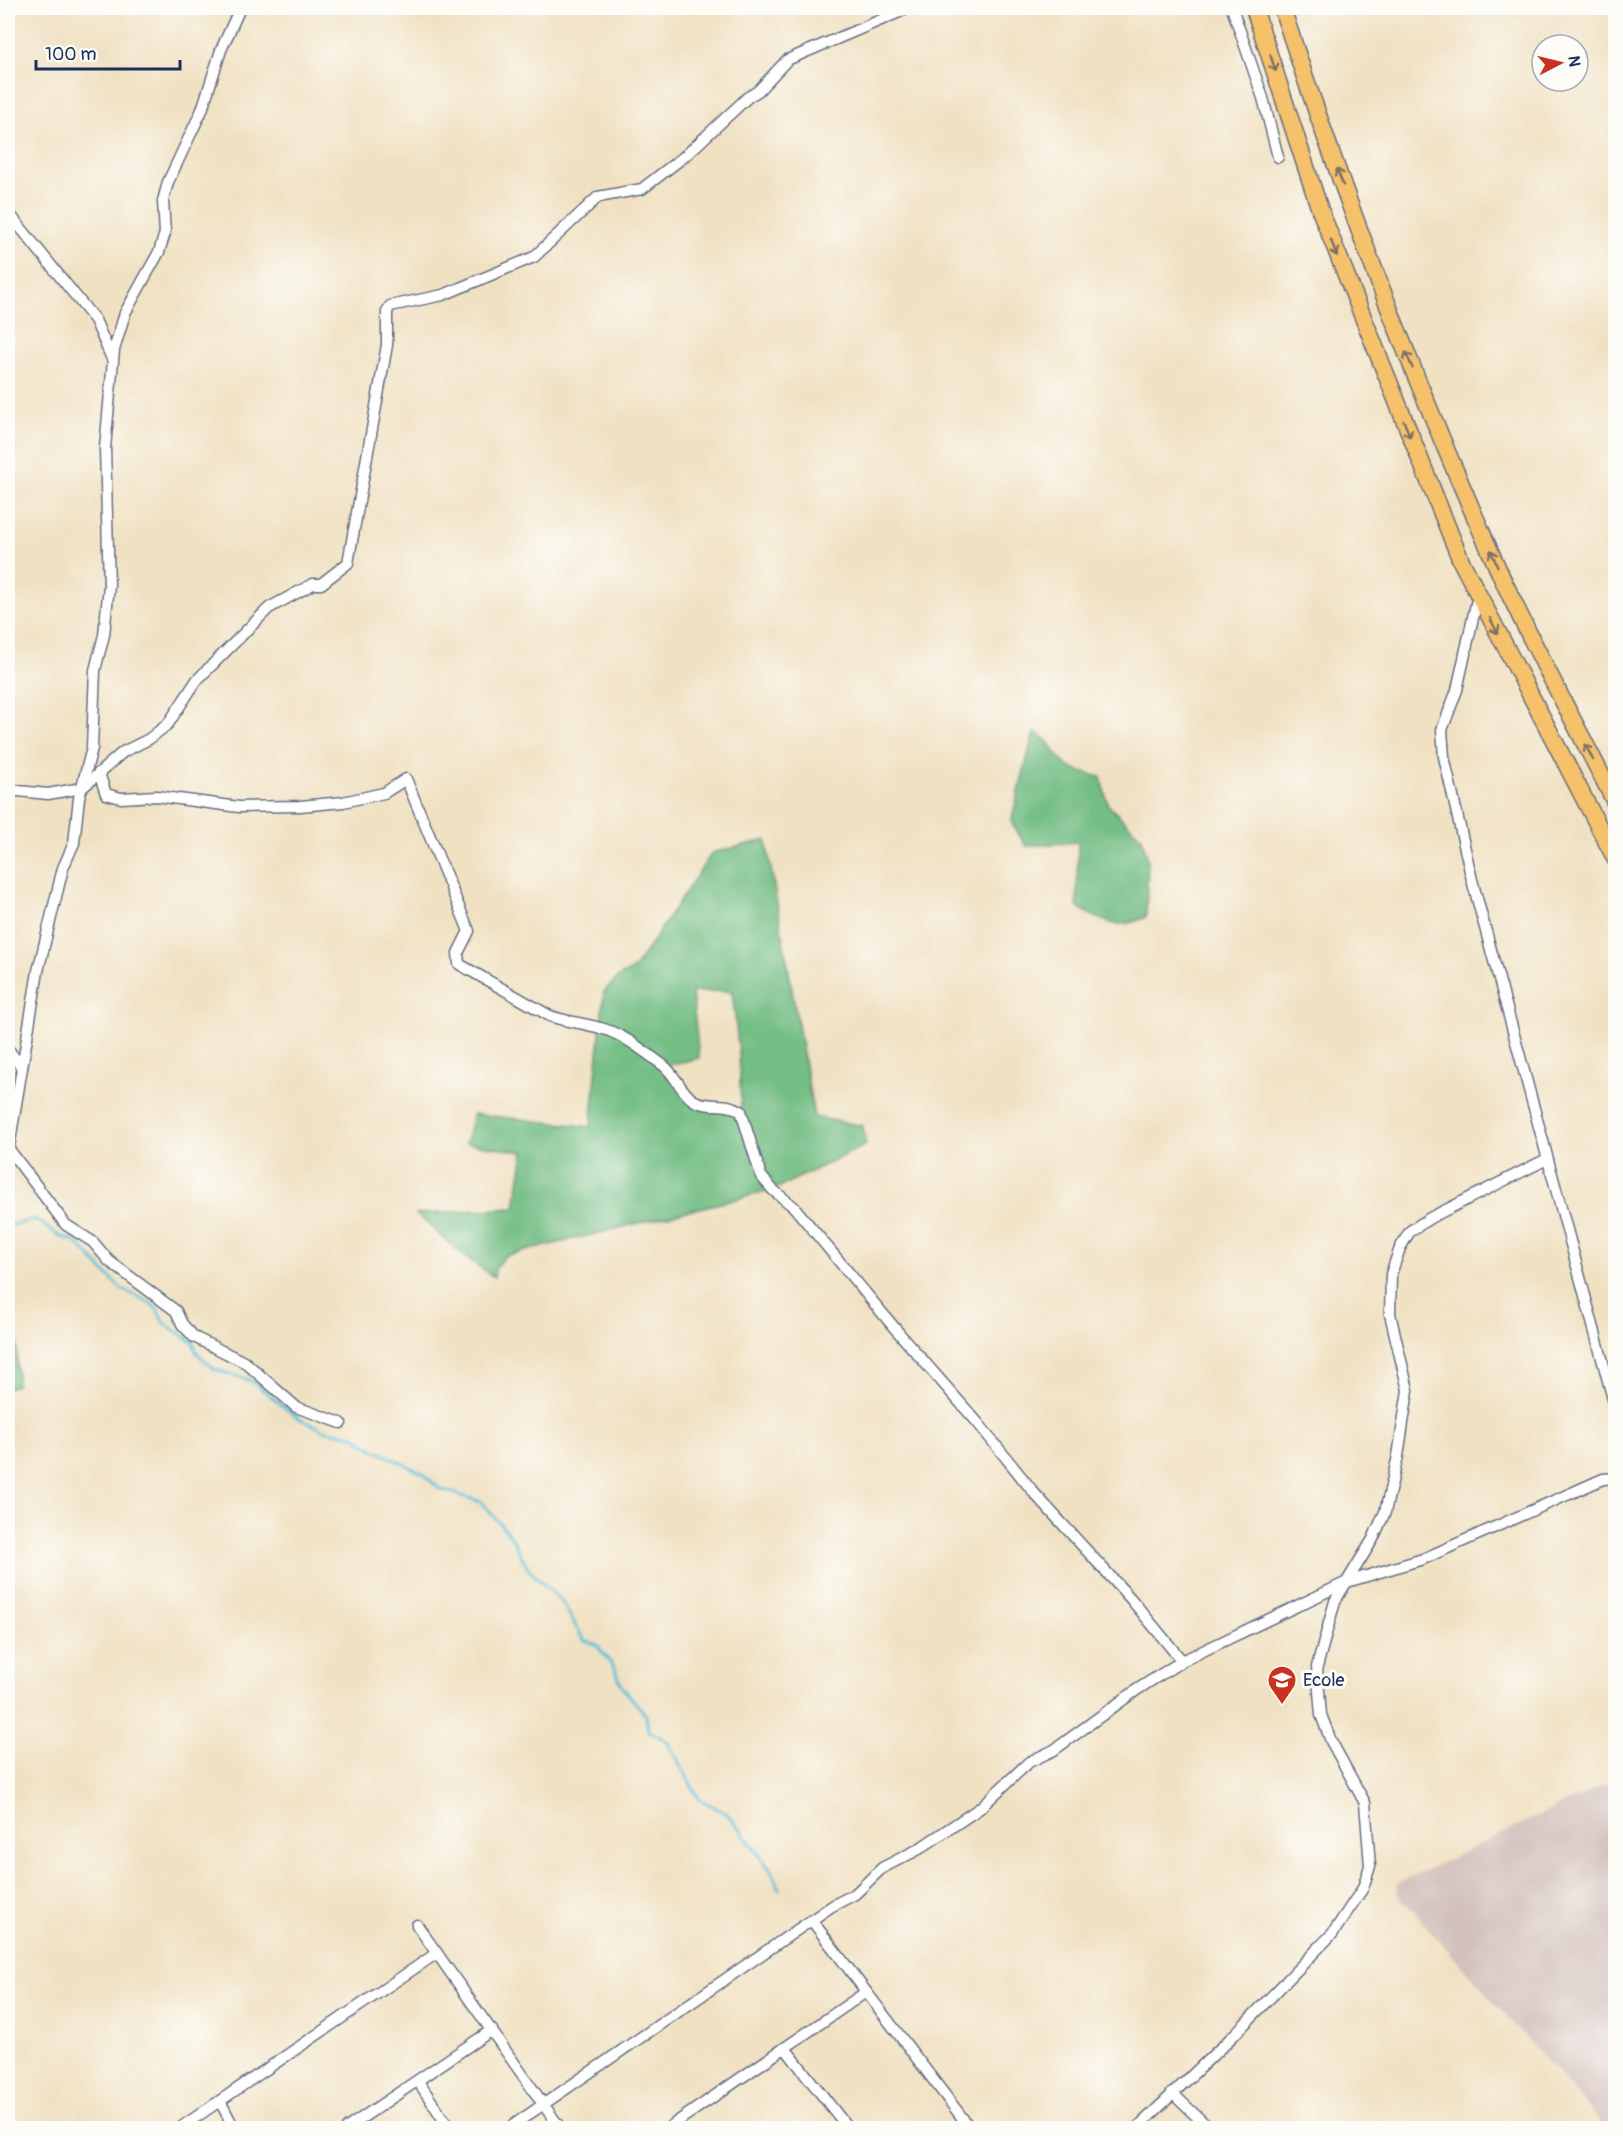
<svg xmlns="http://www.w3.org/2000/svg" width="1623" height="2136" viewBox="0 0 1623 2136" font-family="Pangolin,sans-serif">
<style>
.industrial{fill:#d1c0bc}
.forest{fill:#74be85;stroke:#487672;stroke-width:1.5;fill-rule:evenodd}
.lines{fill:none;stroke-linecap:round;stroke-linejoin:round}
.stream{stroke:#5bbfd9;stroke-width:3}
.minor-casing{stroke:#666d81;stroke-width:13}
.trunk-casing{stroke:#666d81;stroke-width:19}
.minor{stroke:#fff;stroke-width:10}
.trunk{stroke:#f5c16b;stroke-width:16}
.oneway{stroke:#7d7164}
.labels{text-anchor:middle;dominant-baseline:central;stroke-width:6;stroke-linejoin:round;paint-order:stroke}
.poi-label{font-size:18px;fill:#1b2f5e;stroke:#fdfcf7;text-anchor:start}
</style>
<rect width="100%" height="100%" fill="#fdfcf7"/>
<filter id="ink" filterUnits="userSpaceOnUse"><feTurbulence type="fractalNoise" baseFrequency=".0167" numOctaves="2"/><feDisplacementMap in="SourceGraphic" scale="12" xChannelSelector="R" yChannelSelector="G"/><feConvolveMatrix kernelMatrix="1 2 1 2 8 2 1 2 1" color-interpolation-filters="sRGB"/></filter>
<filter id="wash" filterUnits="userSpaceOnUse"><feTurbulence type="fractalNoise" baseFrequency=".008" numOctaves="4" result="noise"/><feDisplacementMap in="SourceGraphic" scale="24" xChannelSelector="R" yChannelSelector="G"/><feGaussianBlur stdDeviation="1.35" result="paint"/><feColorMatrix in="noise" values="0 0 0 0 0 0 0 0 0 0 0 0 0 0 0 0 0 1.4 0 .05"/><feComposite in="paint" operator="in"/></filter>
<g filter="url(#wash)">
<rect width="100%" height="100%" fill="#f0e1c2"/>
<path class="industrial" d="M1615,1779L1616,2128H1606L1397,1893V1884Z"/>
<g class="forest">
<path d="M1034,732C1051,739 1054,756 1068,766C1077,772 1091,774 1101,777L1108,805L1142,838L1148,861L1146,917C1115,931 1105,922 1077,907L1078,842L1026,846L1011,822Z"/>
<path d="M766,840L814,1117L863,1126L866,1145L773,1190L505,1256L496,1267L494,1277L466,1258L416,1214L515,1208L524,1152L466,1143L473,1114L591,1127L604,992L618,977L634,969L712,853ZM732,991L739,1054L741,1110L690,1098L666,1066L699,1058L692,992Z"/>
<path d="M17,1331V1385L8,1388V1333Z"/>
</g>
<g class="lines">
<path class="stream" d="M8,1226L35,1219L61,1237L75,1241L121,1289L149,1302L157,1309L164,1323L193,1342L197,1353L214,1369L252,1381L298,1418L324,1430L354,1436L373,1449L424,1474L438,1488L481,1502L511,1536L529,1570L562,1602L584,1640L597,1645L614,1668L623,1688L646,1715L648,1730L667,1741L699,1799L726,1813L734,1822L772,1872L779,1889"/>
</g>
</g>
<g filter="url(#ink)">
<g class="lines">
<g class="minor-casing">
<g id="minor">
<path d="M1232,8L1263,98L1278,157"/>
<path d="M8,212L95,320L112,359"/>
<path d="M1478,595L1457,690L1442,730L1444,757L1472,880L1616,1410"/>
<path d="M99,773L106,794L121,798L156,796L239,807L300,806L343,802L384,793L406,779L469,931L458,953L459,964L550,1016C567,1022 583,1023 600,1028C622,1033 645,1052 663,1065C675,1074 680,1091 693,1100C707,1109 726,1101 741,1111L761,1176L773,1190L794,1207L898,1332L978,1423L1035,1494L1131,1599L1182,1661"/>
<path d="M8,790L48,794L82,788L123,752L149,739L168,724L197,680L269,608L313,584H321L348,563L387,345V312L390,306L443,295L534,257L598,197L642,189L686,155L748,97L758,91L787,60L909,8"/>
<path d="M8,1049L22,1068"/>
<path d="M8,1148L66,1225L93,1242L109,1261L176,1311L182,1324L194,1337L246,1363L296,1407L341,1423"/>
<path d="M8,1153L38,971L63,868L74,843L79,798L92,748L95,670L104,635L109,585L105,448L114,350L125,313L159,252L165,233L163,201L168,182L202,110L221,50L240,8"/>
<path d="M813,1922L970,2128"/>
<path d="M417,1925L560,2128"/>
<path d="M785,2048L848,2128"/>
<path d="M418,2081L449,2128"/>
<path d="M1172,2093L1209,2128"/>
<path d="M220,2101L234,2128"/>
<path d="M180,2128L437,1953"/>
<path d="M347,2128L492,2030"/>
<path d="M509,2128L832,1906L855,1894L882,1868L919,1849L980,1808L1029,1762L1054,1750L1138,1689L1182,1661L1347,1582L1423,1559L1603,1479L1616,1478"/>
<path d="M668,2128L866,1992"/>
<path d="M1137,2128L1232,2037L1333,1933L1363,1888L1370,1866L1365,1803L1331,1741L1321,1715L1317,1667L1335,1601L1373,1539L1385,1512L1398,1456L1408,1390L1390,1314L1391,1274L1400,1248L1410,1231L1430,1218L1547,1159"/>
</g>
</g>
<g class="trunk-casing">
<g id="trunk">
<path d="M1254,8L1320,210L1461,561L1616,860"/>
<path d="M1282,8C1344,199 1416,386 1498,569C1534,649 1577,726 1616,804"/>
</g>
</g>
<use href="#minor" class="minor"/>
<use href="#trunk" class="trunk"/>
</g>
<defs><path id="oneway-shaft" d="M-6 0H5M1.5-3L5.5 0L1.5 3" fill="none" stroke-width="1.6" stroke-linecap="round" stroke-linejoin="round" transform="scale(1.5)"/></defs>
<g class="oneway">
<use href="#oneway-shaft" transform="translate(1273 63) rotate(72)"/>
<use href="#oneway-shaft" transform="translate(1340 177) rotate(-111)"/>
<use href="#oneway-shaft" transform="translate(1334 248) rotate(69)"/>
<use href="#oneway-shaft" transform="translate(1409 360) rotate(-113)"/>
<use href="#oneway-shaft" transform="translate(1407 429) rotate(68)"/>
<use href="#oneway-shaft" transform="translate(1494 558) rotate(-113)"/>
<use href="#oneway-shaft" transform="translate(1494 626) rotate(63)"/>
<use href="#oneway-shaft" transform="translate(1589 752) rotate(-117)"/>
</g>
</g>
<defs>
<g id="school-pin" transform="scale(1.5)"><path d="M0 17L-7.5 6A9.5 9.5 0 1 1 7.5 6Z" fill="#c8321e" stroke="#fdfcf7"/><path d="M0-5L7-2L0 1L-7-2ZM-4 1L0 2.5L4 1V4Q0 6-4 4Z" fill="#fff"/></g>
</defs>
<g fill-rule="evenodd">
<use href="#school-pin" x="1282" y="1680"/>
</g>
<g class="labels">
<g class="poi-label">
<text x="1303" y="1680">Ecole</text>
</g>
</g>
<rect width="1623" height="2136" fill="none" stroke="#fdfcf7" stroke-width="30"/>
<g transform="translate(1560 63) rotate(83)"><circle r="28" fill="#fdfcf7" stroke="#a3aaba" stroke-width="1.5"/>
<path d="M0-4.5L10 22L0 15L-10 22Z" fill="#c8321e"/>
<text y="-9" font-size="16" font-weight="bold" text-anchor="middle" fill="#1b2f5e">N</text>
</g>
<path d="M36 60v9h144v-9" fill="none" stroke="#1b2f5e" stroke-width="3"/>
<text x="45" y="60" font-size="18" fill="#1b2f5e" stroke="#fdfcf7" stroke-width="4.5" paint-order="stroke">100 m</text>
</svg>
